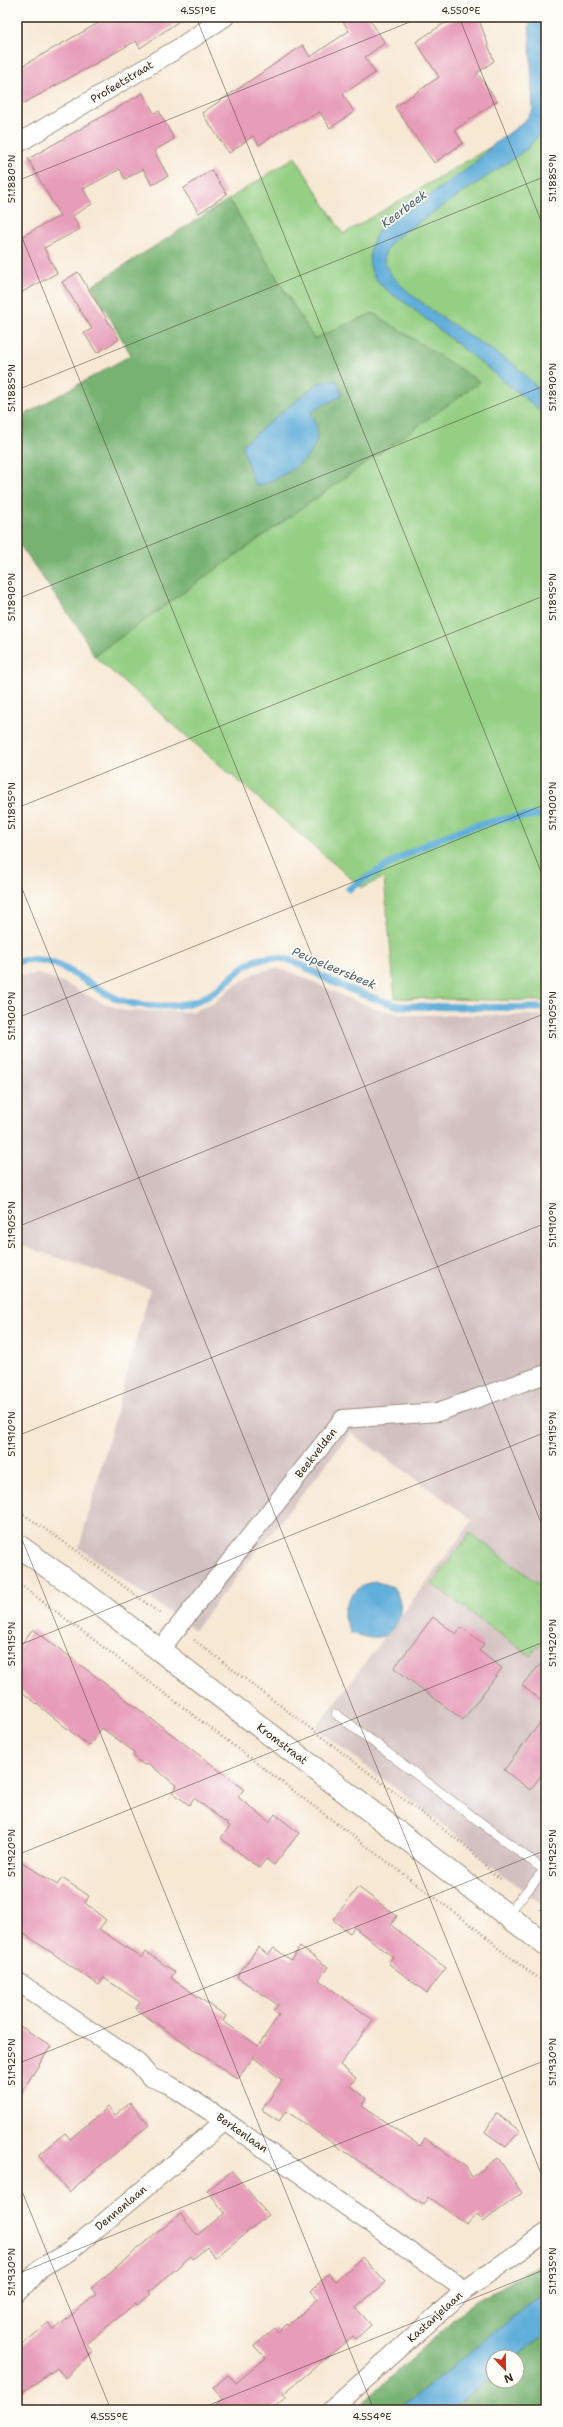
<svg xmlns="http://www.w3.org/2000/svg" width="563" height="2427" viewBox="0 0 563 2427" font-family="'Shantell Sans',sans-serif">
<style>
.industrial{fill:#d2bfc0}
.green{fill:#94cf84;stroke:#687c51}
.forest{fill:#77b272;stroke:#596e48}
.water{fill:#60aeda;stroke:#4e6c7c}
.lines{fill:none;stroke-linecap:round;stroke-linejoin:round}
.stream{stroke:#60aeda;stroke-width:7}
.building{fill:#e79cb9}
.service-casing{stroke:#998979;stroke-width:10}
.minor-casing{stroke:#998979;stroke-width:20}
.secondary-casing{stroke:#998979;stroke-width:24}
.path{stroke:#998979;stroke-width:2.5;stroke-dasharray:1 3;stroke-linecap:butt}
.service{stroke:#fff;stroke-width:9}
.minor{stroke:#fff;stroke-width:18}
.secondary{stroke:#fff;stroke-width:22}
.ticks{fill:none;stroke:#3b2a1e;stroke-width:1;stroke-opacity:0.45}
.labels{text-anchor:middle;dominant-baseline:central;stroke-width:3.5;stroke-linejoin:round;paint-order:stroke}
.street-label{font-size:11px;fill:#3b2a1e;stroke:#fdfcf7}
.water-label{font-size:12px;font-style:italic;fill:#4a5f69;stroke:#fdfcf7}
.neatline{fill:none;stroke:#3b2a1e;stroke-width:1.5}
.ticks-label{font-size:10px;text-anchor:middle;fill:#3b2a1e}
</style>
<rect width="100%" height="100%" fill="#fdfcf7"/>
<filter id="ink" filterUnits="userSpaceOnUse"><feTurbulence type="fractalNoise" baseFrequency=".025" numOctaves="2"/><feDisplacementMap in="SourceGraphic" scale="8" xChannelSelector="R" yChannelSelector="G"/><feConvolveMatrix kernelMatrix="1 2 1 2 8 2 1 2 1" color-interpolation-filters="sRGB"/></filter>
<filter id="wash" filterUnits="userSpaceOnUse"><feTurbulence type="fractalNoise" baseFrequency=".012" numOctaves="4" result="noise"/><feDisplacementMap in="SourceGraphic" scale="16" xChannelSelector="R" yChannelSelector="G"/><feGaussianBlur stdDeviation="0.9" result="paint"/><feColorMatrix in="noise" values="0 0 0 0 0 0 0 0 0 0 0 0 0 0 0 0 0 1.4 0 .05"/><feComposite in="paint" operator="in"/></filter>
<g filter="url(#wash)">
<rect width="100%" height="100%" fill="#f7e8d4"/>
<path class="industrial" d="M276,968L294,973L343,996L376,1009L410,1015H546V1907L488,1864L472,1847L316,1728L473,1520L351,1433L194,1630L79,1548L150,1289L17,1244V976L40,974L74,988L96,1000L125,1011L191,1012L214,1003L231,988L255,973Z"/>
<g class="green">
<path d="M546,53V1001L395,998L384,877L362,888L94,656L479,382L373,313L314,339L229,199L295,157L343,234L533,122Z"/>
<path d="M470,1533L546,1589V1635L530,1656L432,1584Z"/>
</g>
<g class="forest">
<path d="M229,199L314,339L373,313L480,382L94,656L81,632L17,541V419L131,355L92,286Z"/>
<path d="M546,2260V2291L398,2410H355L469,2306Z"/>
<path d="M546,2333V2410H451L493,2376V2381H517V2357H515Z"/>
</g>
<g class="water">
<path d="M529,17H546V126L528,148L513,159L397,237C390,244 382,252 385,263C393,292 486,345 514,365C526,374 536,387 546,398V415L407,304C375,284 358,269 378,231L470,167L493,145L524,122L533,110Z"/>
<path d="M331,380L337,381L342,394C333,403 320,404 311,413C333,451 290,473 260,486L254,484L242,445L318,383Z"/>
<path d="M374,1581L393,1587C406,1606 401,1621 385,1636L370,1638L351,1633C349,1628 344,1621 344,1615C344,1598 359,1586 374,1581Z"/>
<path d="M546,2291V2333L515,2357H493V2376L451,2410H398Z"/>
</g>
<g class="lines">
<g class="stream">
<path d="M349,889C414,848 466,817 546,815"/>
<path d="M17,962C61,948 93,997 134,1004C163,1008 193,1008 217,990C234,977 244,960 267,958C292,955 310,971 331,981C353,991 376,1000 399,1006L546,1008"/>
</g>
</g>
<g id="blocks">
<g class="building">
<path d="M109,17H185L140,48L136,41L17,107V69Z"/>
<path d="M340,17H368L385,43L365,57L375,73L343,94L354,112L330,128L320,112L282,130L259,145L253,136L229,153L202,113L303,45L310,57L349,31Z"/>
<path d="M462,17H478L494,61L477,73L497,101L455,130L463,143L434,163L395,107L439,77L416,42L443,24Z"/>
<path d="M143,93L154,113L159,111L174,139L154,151L168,176L152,185L143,169L125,179L120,169L83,189L92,204L72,216L80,229L44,248L57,273L17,295V239L60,216L28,159Z"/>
<path d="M211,170L227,194L199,213L183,189Z"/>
<path d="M78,272L119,339L97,353L84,333L92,329L62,282Z"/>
<path d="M433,1617L456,1634L461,1627L484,1644L479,1651L502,1668L463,1720L394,1668Z"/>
<path d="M33,1629L244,1789L238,1797L269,1822L275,1814L299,1833L274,1865L266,1859L259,1868L221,1838L230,1826L194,1798L189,1805L172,1792L177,1786L149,1764L144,1765L134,1757L133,1751L102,1728L89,1746L17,1688V1650Z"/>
<path d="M546,1658V1705L522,1685Z"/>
<path d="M546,1715V1769L530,1790L504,1770Z"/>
<path d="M17,1859L57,1885L62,1878L89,1896L85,1903L106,1920L99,1929L142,1958L146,1952L175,1972L171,1978L226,2016L223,2021L258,2046L279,2015L273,2011L278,2005L237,1977L258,1947L268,1955L274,1948L291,1960L300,1947L328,1967L319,1980L373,2020L340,2065L356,2078L350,2086L367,2099L362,2106L420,2146L425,2138L466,2167L472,2177L498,2158L522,2193L483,2222L478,2214L466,2224L428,2197L423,2205L286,2111L279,2121L262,2110L282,2080L253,2057L238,2079L135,2009L140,2002L104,1978L99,1985L17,1929Z"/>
<path d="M358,1887L397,1916L391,1925L446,1968L427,1993L388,1963L393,1957L354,1927L350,1933L333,1920Z"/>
<path d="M17,2024L51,2046L17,2099Z"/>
<path d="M130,2103L149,2125L69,2192L38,2155L65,2133L70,2139L108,2107L115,2115Z"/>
<path d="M496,2113L520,2131L506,2147L485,2132Z"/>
<path d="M232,2171L268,2215L215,2258L207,2247L193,2259L191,2256L149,2292L151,2294L137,2305L136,2303L86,2344L93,2352L65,2378L57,2368L17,2396V2349L48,2323L54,2330L96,2294L91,2288L180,2214L197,2235L225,2213L207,2190Z"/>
<path d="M362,2257L385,2282L356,2308L371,2325L356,2339L353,2336L283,2394L286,2397L271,2410H210L222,2399L213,2388L228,2375L236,2383L266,2358L254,2346L275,2328L278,2332L287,2323L289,2325L318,2299L311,2291L329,2273L336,2281Z"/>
</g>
</g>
</g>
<g filter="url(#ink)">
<use href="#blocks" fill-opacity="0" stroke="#998979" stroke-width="1"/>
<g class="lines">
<g class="service-casing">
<g id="service">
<path d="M336,1714L544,1870"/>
<path d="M507,1915L544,1870L546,1871"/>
</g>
</g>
<g class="minor-casing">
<g id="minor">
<path d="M17,144L177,49L225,17"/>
<path d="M159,1651L343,1419L438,1412L546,1374"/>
<path d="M17,1981L138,2063L150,2077L168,2084L225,2121L465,2290"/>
<path d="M17,2293L42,2267L70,2251L225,2121"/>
<path d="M331,2410L465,2290L546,2233"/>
</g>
</g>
<g class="secondary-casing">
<path id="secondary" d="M17,1545L86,1594L546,1945"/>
</g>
<g class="path">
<path d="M17,1510L77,1551L162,1615"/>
<path d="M17,1582L487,1937L498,1948L546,1984"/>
<path d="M194,1640L473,1852L490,1871L502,1880"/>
<path d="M540,1909L546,1912"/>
</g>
<use href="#service" class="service"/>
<use href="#minor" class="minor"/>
<use href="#secondary" class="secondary"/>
</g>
</g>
<path class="ticks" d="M196,17L546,884M459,17L546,233M17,181L422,17M17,225L546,1535M17,390L546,176M17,599L546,385M17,808L546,595M17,876L546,2186M17,1018L546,804M17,1227L546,1013M17,1436L546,1223M17,1527L374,2410M17,1646L546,1432M17,1855L546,1641M17,2064L546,1850M17,2179L111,2410M17,2274L546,2060M197,2410L546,2269"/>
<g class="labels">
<g class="street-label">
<text transform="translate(122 82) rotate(-31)">Profeetstraat</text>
<text transform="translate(316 1453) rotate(-52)">Beekvelden</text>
<text transform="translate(282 1744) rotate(37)">Kromstraat</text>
<text transform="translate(242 2133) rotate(35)">Berkenlaan</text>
<text transform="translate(121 2208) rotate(-40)">Dennenlaan</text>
<text transform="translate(435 2317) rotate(-42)">Kastanjelaan</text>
</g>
<g class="water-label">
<text transform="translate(404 209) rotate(-37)">Keerbeek</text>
<text transform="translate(334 968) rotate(23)">Peupeleersbeek</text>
</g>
</g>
<rect width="563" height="2427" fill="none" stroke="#fdfcf7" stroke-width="44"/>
<g transform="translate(505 2369) rotate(158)"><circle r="19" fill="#fdfcf7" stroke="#afa8a0"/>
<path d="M0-3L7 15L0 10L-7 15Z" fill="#c8321e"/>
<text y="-6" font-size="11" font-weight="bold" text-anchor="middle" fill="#3b2a1e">N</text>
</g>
<rect x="22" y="22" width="519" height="2383" class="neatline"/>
<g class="ticks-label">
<text x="198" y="14">4.551°E</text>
<text x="461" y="14">4.550°E</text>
<text transform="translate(552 178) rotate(-90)" y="4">51.1885°N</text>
<text transform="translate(11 179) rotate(-90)" y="4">51.1880°N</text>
<text transform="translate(552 387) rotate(-90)" y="4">51.1890°N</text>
<text transform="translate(11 388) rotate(-90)" y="4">51.1885°N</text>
<text transform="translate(552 597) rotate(-90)" y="4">51.1895°N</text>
<text transform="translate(11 597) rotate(-90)" y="4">51.1890°N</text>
<text transform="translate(552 806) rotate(-90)" y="4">51.1900°N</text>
<text transform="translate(11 806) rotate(-90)" y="4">51.1895°N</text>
<text transform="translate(552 1015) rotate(-90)" y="4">51.1905°N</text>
<text transform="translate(11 1016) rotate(-90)" y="4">51.1900°N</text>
<text transform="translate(552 1225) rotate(-90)" y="4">51.1910°N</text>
<text transform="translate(11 1225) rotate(-90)" y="4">51.1905°N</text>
<text transform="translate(552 1434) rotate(-90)" y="4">51.1915°N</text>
<text transform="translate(11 1434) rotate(-90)" y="4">51.1910°N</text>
<text transform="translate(552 1643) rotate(-90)" y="4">51.1920°N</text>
<text transform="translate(11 1644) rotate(-90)" y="4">51.1915°N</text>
<text transform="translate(552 1853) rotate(-90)" y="4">51.1925°N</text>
<text transform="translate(11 1853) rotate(-90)" y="4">51.1920°N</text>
<text transform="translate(552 2062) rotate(-90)" y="4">51.1930°N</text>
<text transform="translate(11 2062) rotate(-90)" y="4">51.1925°N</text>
<text transform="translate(552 2271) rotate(-90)" y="4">51.1935°N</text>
<text transform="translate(11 2272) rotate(-90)" y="4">51.1930°N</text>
<text x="109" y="2420">4.555°E</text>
<text x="372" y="2420">4.554°E</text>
</g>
</svg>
